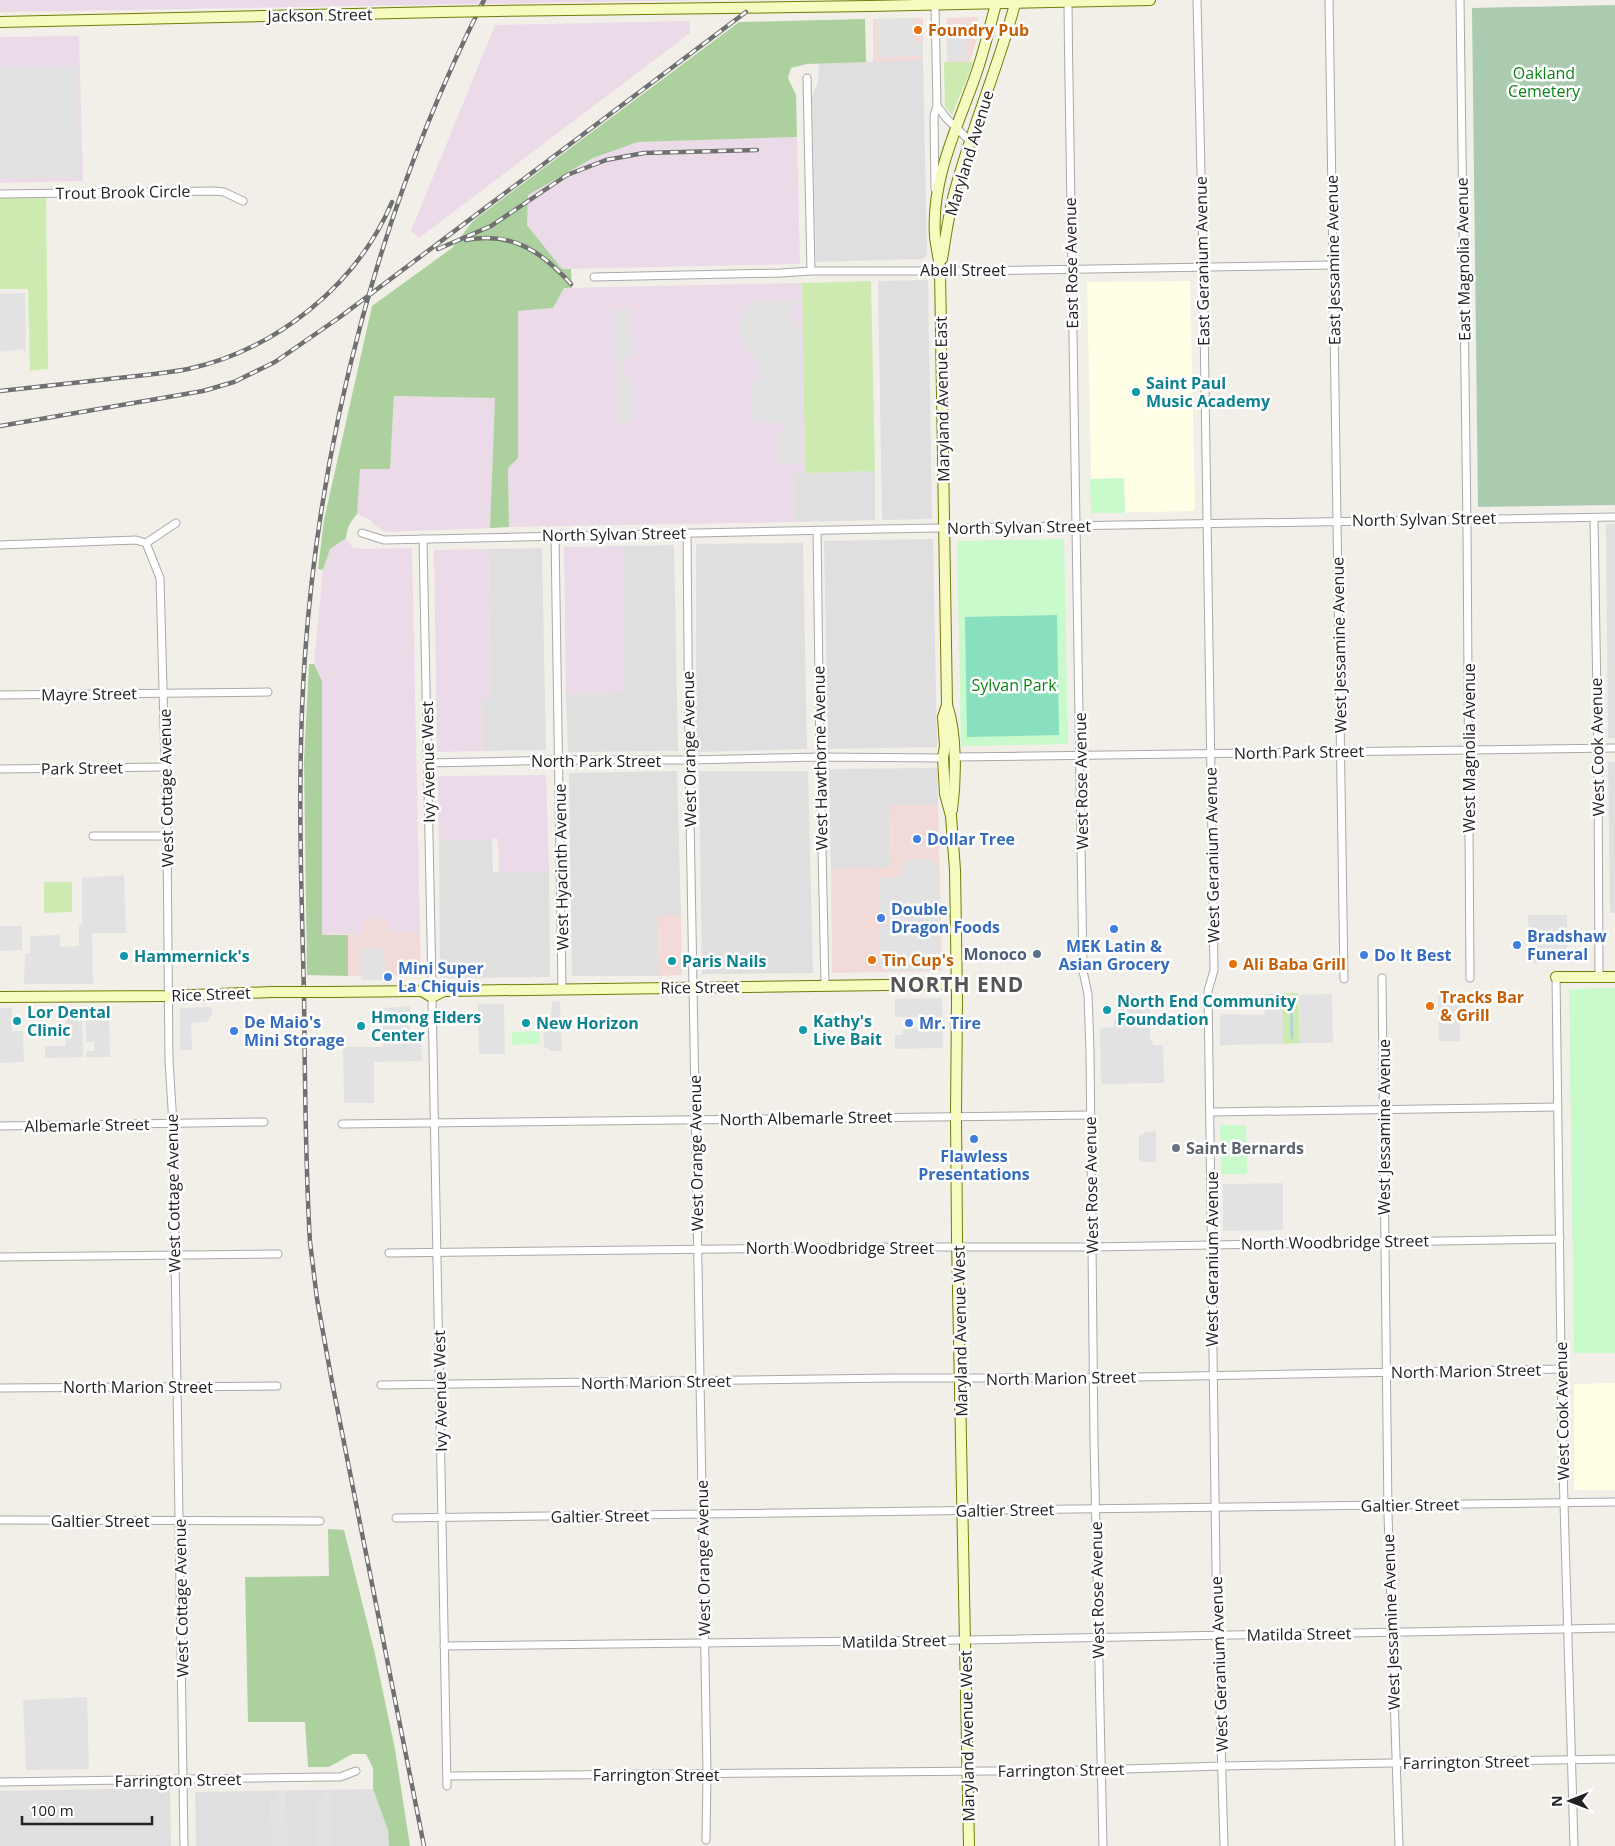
<svg xmlns="http://www.w3.org/2000/svg" width="1615" height="1846" viewBox="0 0 1615 1846" font-family="'Open Sans',sans-serif">
<style>
.residential{fill:#e0dfdf}
.commercial{fill:#f2dad9}
.industrial{fill:#ebdbe8}
.education{fill:#ffffe5}
.grass{fill:#cdebb0}
.forest{fill:#add19e}
.cemetery{fill:#aacbaf}
.park{fill:#c8facc}
.pitch{fill:#88e0be}
.parking{fill:#e2e2e2}
.lines{fill:none;stroke-linecap:round;stroke-linejoin:round}
.stream{stroke:#aad3df;stroke-width:2.5}
.street-casing{stroke:#a9a9a9;stroke-width:9}
.secondary-casing{stroke:#707d05;stroke-width:12}
.street{stroke:#fff;stroke-width:7}
.secondary{stroke:#f7fabf;stroke-width:10}
.rail-casing{stroke:#707070;stroke-width:4.5}
.rail{stroke:#fff;stroke-width:2.5;stroke-dasharray:8;stroke-linecap:butt}
.secondary-bridge-casing{stroke:#707d05;stroke-width:12;stroke-linecap:butt}
.secondary-bridge{stroke:#f7fabf;stroke-width:10}
.food-dot{fill:#e8710a;stroke:#fff;stroke-width:2}
.culture-dot{fill:#0f9aa8;stroke:#fff;stroke-width:2}
.shop-dot{fill:#3f7fe0;stroke:#fff;stroke-width:2}
.service-dot{fill:#5c6f8a;stroke:#fff;stroke-width:2}
.worship-dot{fill:#6b7280;stroke:#fff;stroke-width:2}
.labels{text-anchor:middle;dominant-baseline:central;stroke-width:5;stroke-linejoin:round;paint-order:stroke}
.street-label{font-size:16px;fill:#222;stroke:#fff}
.food-label{font-size:16px;font-weight:bold;fill:#c56008;stroke:#fff;text-anchor:start}
.park-label{font-size:16px;fill:#0c8416;stroke:#fff}
.culture-label{font-size:16px;font-weight:bold;fill:#0d838f;stroke:#fff;text-anchor:start}
.shop-label{font-size:16px;font-weight:bold;fill:#366cbe;stroke:#fff;text-anchor:start}
.service-label{font-size:16px;font-weight:bold;fill:#4e5e75;stroke:#fff;text-anchor:end}
.worship-label{font-size:16px;font-weight:bold;fill:#5b616d;stroke:#fff;text-anchor:start}
.district-label{font-size:21px;font-weight:bold;letter-spacing:1px;fill:#555;stroke:#fff}
</style>
<rect width="100%" height="100%" fill="#f2efe9"/>
<g class="residential">
<path d="M923,60L927,254L922,259L816,262L812,96L818,83L819,63Z"/>
<path d="M928,280L932,519L882,520L878,281Z"/>
<path d="M875,471V520L795,522L794,473Z"/>
<path d="M1606,524H1615V738H1608Z"/>
<path d="M933,539L937,747L828,749L824,541Z"/>
<path d="M803,543L807,749L696,752V544Z"/>
<path d="M674,545L678,751L568,752L566,694L624,693L622,546Z"/>
<path d="M542,548L546,750L483,751L482,699L491,698L488,549Z"/>
<path d="M1608,762H1615V913H1610Z"/>
<path d="M937,768L938,805L890,806L891,867L831,869L829,769Z"/>
<path d="M677,771L681,915L658,916L659,976H572L569,773Z"/>
<path d="M699,771H808L813,973L702,974Z"/>
<path d="M492,839L493,872L549,871L550,977L440,978L439,840Z"/>
<path d="M170,1788L171,1846H0V1791Z"/>
<path d="M373,1789L388,1830L389,1846H196L195,1792Z"/>
</g>
<g class="commercial">
<path d="M977,17L980,28L970,62H947L946,18Z"/>
<path d="M923,18V60L873,62V19Z"/>
<path d="M938,805L942,971L832,973L831,869L891,867L890,806Z"/>
<path d="M681,915L682,975L659,976L658,916Z"/>
<path d="M387,918L388,932L420,933L421,975L348,976V935L363,933V919Z"/>
</g>
<g class="industrial">
<path d="M0,0H718L0,12Z"/>
<path d="M690,21V33L419,238L411,231L495,25Z"/>
<path d="M79,36L83,181L0,183V37Z"/>
<path d="M797,137L800,264L562,269L527,225V195L593,158L638,142Z"/>
<path d="M802,283L805,473L794,474L795,522L509,527L508,468L518,458V311L553,308L564,288Z"/>
<path d="M394,396L495,398L490,528L385,532L376,526L369,519L357,514L360,469H390Z"/>
<path d="M346,538L353,548L362,549L412,548L420,933L388,932L387,919H363V934L322,935V681L314,664L323,570L330,549Z"/>
<path d="M622,546L624,693L566,694L564,547Z"/>
<path d="M488,549L491,699H482L483,751L437,752L434,550Z"/>
<path d="M546,775L549,871L499,872L498,839L439,840L438,776Z"/>
</g>
<g class="education">
<path d="M1190,281L1195,511L1092,513L1087,282Z"/>
<path d="M1615,1383V1490H1574V1384Z"/>
</g>
<g class="grass">
<path d="M944,62H970L973,63L952,115L945,107Z"/>
<path d="M46,193L48,369L30,371L28,289H0V194Z"/>
<path d="M871,281L875,471L805,473L802,283Z"/>
<path d="M44,882H72V912L44,913Z"/>
<path d="M1282,993H1298L1300,1043L1283,1044Z"/>
</g>
<g class="forest">
<path d="M865,19L866,62L807,64L791,68L788,78L796,95L797,137L638,142L593,158L528,195L527,225L562,269H571L572,288H564L553,308L518,311V458L508,468L509,527L490,528L495,398L394,396L390,469H360L357,514C350,522 347,528 346,538L330,549L323,570L318,569L324,520L372,306L452,248L473,221L739,22Z"/>
<path d="M309,664H314L322,681V935H348V976L307,975L304,761Z"/>
<path d="M328,1529L344,1530L375,1654L395,1749L410,1846H389L388,1830L373,1789V1768L366,1754H352L329,1767H308L305,1722H248L245,1577L329,1576Z"/>
</g>
<path class="cemetery" d="M1615,5V505L1478,507L1472,8Z"/>
<g class="park">
<path d="M1124,478L1125,513H1091L1090,479Z"/>
<path d="M1064,539L1068,744L961,746L957,541Z"/>
<path d="M1615,988V1353H1574L1569,989Z"/>
<path d="M540,1031V1044L512,1045V1032Z"/>
<path d="M1220,1125H1246L1247,1174H1221Z"/>
</g>
<path class="pitch" d="M1057,615L1059,735L967,737L965,617Z"/>
<g class="parking">
<path d="M913,18V42L923,43V56L878,57L877,19Z"/>
<path d="M967,33V60L947,61V34Z"/>
<path d="M77,66L79,178L0,179V68Z"/>
<path d="M25,293L26,352H24L23,349L0,352V294Z"/>
<path d="M759,301H798L797,308L791,309V321L798,322L801,461L794,462V465L777,466L776,430H784L782,423L753,422L752,381H759L758,360L745,349L739,337V323L745,310L750,306Z"/>
<path d="M617,309H631L633,355L624,356L625,378H633L634,422H616L614,318Z"/>
<path d="M934,858V865H938L940,963L933,964V970L887,971V968H880V923H887L886,914H880L879,878L900,877L904,859Z"/>
<path d="M124,875L126,933H92L93,984H24L25,954L30,953V936L60,935V947L79,946V925L82,924V878Z"/>
<path d="M1528,915H1567V962L1529,963Z"/>
<path d="M0,926H22V950L0,951Z"/>
<path d="M360,948H384L385,980H361Z"/>
<path d="M1438,992H1459L1460,1041H1439Z"/>
<path d="M1282,993L1283,1044L1220,1045V1014L1265,1015L1264,994Z"/>
<path d="M1332,994L1333,1043H1300L1299,995Z"/>
<path d="M942,998L943,1048L895,1049V1035H903V1029L922,1028V1017H895V999Z"/>
<path d="M1150,998V1040H1152L1153,1045H1163L1164,1083L1101,1084L1100,1028L1114,1027V1019H1116V999Z"/>
<path d="M560,1001L562,1051H550L548,1048H544L543,1019L551,1018L552,1002Z"/>
<path d="M478,1004H504L505,1054H479Z"/>
<path d="M109,1006L110,1057H86V1051H94V1042H86V1007Z"/>
<path d="M410,1006V1035H421L422,1061L374,1062V1103H344L343,1047H383V1008Z"/>
<path d="M65,1007H82L83,1057L45,1058V1046H66Z"/>
<path d="M212,1007V1015L207,1022L191,1023L192,1050H180V1008Z"/>
<path d="M0,1008H12V1031H23L24,1062L0,1063Z"/>
<path d="M1156,1131V1162H1142L1139,1160V1136L1146,1132Z"/>
<path d="M1283,1183V1230L1223,1231V1184Z"/>
<path d="M87,1697L89,1769L26,1770L23,1700Z"/>
<path d="M323,1790H332V1846H316V1799H323Z"/>
<path d="M278,1791H286L287,1846H271L270,1799L278,1798Z"/>
</g>
<g class="lines">
<path class="stream" d="M1291,1000L1292,1038"/>
<g class="street-casing">
<g id="street">
<path d="M1068,0C1071,324 1079,648 1083,971L1088,994L1090,1051L1094,1440L1103,1846"/>
<path d="M1197,0L1203,258L1214,970L1208,991L1216,1569L1224,1846"/>
<path d="M1329,0L1344,979"/>
<path d="M1460,0L1467,528L1470,978"/>
<path d="M807,78L811,271"/>
<path d="M937,106L947,119L970,141"/>
<path d="M935,189L934,116L937,106L935,5"/>
<path d="M0,194L214,191L224,192L243,201"/>
<path d="M594,277L781,273L811,271H974L1333,265"/>
<path d="M1594,518L1598,759L1599,977"/>
<path d="M817,530L820,757L825,985"/>
<path d="M362,533L384,540L880,529L1615,517"/>
<path d="M687,533L689,760L707,1774L706,1840"/>
<path d="M555,535L562,988"/>
<path d="M423,539L432,986"/>
<path d="M146,543L160,578L167,836L169,1061L173,1124L184,1846"/>
<path d="M0,545L136,540L146,543L176,523"/>
<path d="M0,695L268,692"/>
<path d="M954,757L1615,748"/>
<path d="M429,763L559,760H689L820,757L943,758"/>
<path d="M0,769L165,767"/>
<path d="M93,836H167"/>
<path d="M1556,977L1562,1434L1574,1846"/>
<path d="M1382,978L1388,1514L1399,1846"/>
<path d="M432,997L447,1786"/>
<path d="M1211,1112L1558,1107"/>
<path d="M342,1124L1091,1115"/>
<path d="M0,1126L264,1122"/>
<path d="M389,1253L895,1247H1092L1560,1239"/>
<path d="M0,1257L278,1254"/>
<path d="M381,1385L894,1378H1086L1562,1369"/>
<path d="M0,1388L277,1386"/>
<path d="M396,1518L1615,1502"/>
<path d="M0,1520L320,1521"/>
<path d="M444,1646L966,1640L1615,1628"/>
<path d="M447,1776L1094,1770L1222,1766L1615,1759"/>
<path d="M0,1782L327,1777H340L356,1771"/>
</g>
</g>
<g class="secondary-casing">
<g id="secondary">
<path d="M497,11L869,6L1150,0"/>
<path d="M0,22L441,12"/>
<path d="M942,259C946,235 949,210 956,187C973,124 1000,63 1016,0"/>
<path d="M947,705L943,717L945,746L943,758L945,794L951,816L955,870L957,998L956,1117L957,1238L969,1846"/>
<path d="M952,810C956,780 957,734 947,705L940,270C939,258 936,247 935,236C931,180 957,128 975,77C984,52 990,26 997,0"/>
<path d="M1556,977H1615"/>
<path d="M422,991L432,997L444,991"/>
<path d="M330,992L422,991L432,986L444,991L957,984"/>
<path d="M0,997L168,996L272,992"/>
</g>
</g>
<use href="#street" class="street"/>
<use href="#secondary" class="secondary"/>
<g class="rail-casing">
<g id="rail">
<path d="M466,240C512,231 542,252 571,284"/>
<path d="M438,249L491,226L567,175L606,160L644,153L757,150"/>
<path d="M0,391C36,387 73,383 109,379C135,376 162,374 188,369C276,350 357,285 392,202"/>
<path d="M0,426L203,391L234,382L275,362L340,317L746,12"/>
<path d="M424,1846L332,1382L317,1299L310,1242C305,1159 305,1076 304,993C301,880 297,767 305,655C321,430 382,201 484,0"/>
</g>
</g>
<use href="#rail" class="rail"/>
<g class="secondary-bridge-casing">
<g id="secondary-bridge">
<path d="M441,12L497,11"/>
<path d="M272,992H330"/>
</g>
</g>
<use href="#secondary-bridge" class="secondary-bridge"/>
</g>
<g class="food-dot">
<circle cx="918" cy="30" r="5"/>
<circle cx="872" cy="960" r="5"/>
<circle cx="1233" cy="964" r="5"/>
<circle cx="1430" cy="1006" r="5"/>
</g>
<g class="culture-dot">
<circle cx="1136" cy="392" r="5"/>
<circle cx="124" cy="956" r="5"/>
<circle cx="672" cy="961" r="5"/>
<circle cx="1107" cy="1010" r="5"/>
<circle cx="17" cy="1021" r="5"/>
<circle cx="526" cy="1023" r="5"/>
<circle cx="361" cy="1026" r="5"/>
<circle cx="803" cy="1030" r="5"/>
</g>
<g class="shop-dot">
<circle cx="917" cy="839" r="5"/>
<circle cx="881" cy="918" r="5"/>
<circle cx="1114" cy="929" r="5"/>
<circle cx="1517" cy="945" r="5"/>
<circle cx="1364" cy="955" r="5"/>
<circle cx="388" cy="977" r="5"/>
<circle cx="909" cy="1023" r="5"/>
<circle cx="234" cy="1031" r="5"/>
<circle cx="974" cy="1139" r="5"/>
</g>
<circle class="service-dot" cx="1037" cy="954" r="5"/>
<circle class="worship-dot" cx="1176" cy="1148" r="5"/>
<g class="labels">
<g class="street-label">
<text transform="translate(320 15) rotate(-1)">Jackson Street</text>
<text transform="translate(969 153) rotate(-73)">Maryland Avenue</text>
<text transform="translate(123 192) rotate(-1)">Trout Brook Circle</text>
<text transform="translate(1463 259) rotate(-91)">East Magnolia Avenue</text>
<text transform="translate(1333 260) rotate(-91)">East Jessamine Avenue</text>
<text transform="translate(1202 261) rotate(-91)">East Geranium Avenue</text>
<text transform="translate(1071 263) rotate(-91)">East Rose Avenue</text>
<text x="963" y="270">Abell Street</text>
<text transform="translate(942 399) rotate(-91)">Maryland Avenue East</text>
<text transform="translate(1424 519) rotate(-1)">North Sylvan Street</text>
<text transform="translate(1019 527) rotate(-1)">North Sylvan Street</text>
<text transform="translate(614 534) rotate(-1)">North Sylvan Street</text>
<text transform="translate(1339 645) rotate(-91)">West Jessamine Avenue</text>
<text transform="translate(89 694) rotate(-1)">Mayre Street</text>
<text transform="translate(1597 747) rotate(-91)">West Cook Avenue</text>
<text transform="translate(1469 748) rotate(-90)">West Magnolia Avenue</text>
<text transform="translate(689 749) rotate(-91)">West Orange Avenue</text>
<text transform="translate(1299 752) rotate(-1)">North Park Street</text>
<text transform="translate(820 758) rotate(-91)">West Hawthorne Avenue</text>
<text x="596" y="761">North Park Street</text>
<text transform="translate(428 762) rotate(-91)">Ivy Avenue West</text>
<text transform="translate(82 768) rotate(-1)">Park Street</text>
<text transform="translate(1081 781) rotate(-91)">West Rose Avenue</text>
<text transform="translate(166 788) rotate(-91)">West Cottage Avenue</text>
<text transform="translate(1212 855) rotate(-91)">West Geranium Avenue</text>
<text transform="translate(561 867) rotate(-91)">West Hyacinth Avenue</text>
<text transform="translate(700 987) rotate(-1)">Rice Street</text>
<text transform="translate(211 994) rotate(-2)">Rice Street</text>
<text transform="translate(806 1118) rotate(-1)">North Albemarle Street</text>
<text transform="translate(87 1125) rotate(-1)">Albemarle Street</text>
<text transform="translate(1384 1127) rotate(-90)">West Jessamine Avenue</text>
<text transform="translate(696 1153) rotate(-91)">West Orange Avenue</text>
<text transform="translate(1091 1185) rotate(-91)">West Rose Avenue</text>
<text transform="translate(173 1193) rotate(-91)">West Cottage Avenue</text>
<text transform="translate(1335 1242) rotate(-1)">North Woodbridge Street</text>
<text x="840" y="1248">North Woodbridge Street</text>
<text transform="translate(1212 1259) rotate(-90)">West Geranium Avenue</text>
<text transform="translate(960 1331) rotate(-91)">Maryland Avenue West</text>
<text transform="translate(1466 1371) rotate(-1)">North Marion Street</text>
<text transform="translate(1061 1378) rotate(-1)">North Marion Street</text>
<text transform="translate(656 1382) rotate(-1)">North Marion Street</text>
<text x="138" y="1387">North Marion Street</text>
<text transform="translate(440 1391) rotate(-91)">Ivy Avenue West</text>
<text transform="translate(1562 1411) rotate(-91)">West Cook Avenue</text>
<text transform="translate(1410 1505) rotate(-1)">Galtier Street</text>
<text transform="translate(1005 1510) rotate(-1)">Galtier Street</text>
<text transform="translate(600 1516) rotate(-1)">Galtier Street</text>
<text x="100" y="1521">Galtier Street</text>
<text transform="translate(703 1558) rotate(-91)">West Orange Avenue</text>
<text transform="translate(1097 1590) rotate(-91)">West Rose Avenue</text>
<text transform="translate(181 1598) rotate(-91)">West Cottage Avenue</text>
<text transform="translate(1391 1622) rotate(-92)">West Jessamine Avenue</text>
<text transform="translate(1299 1634) rotate(-1)">Matilda Street</text>
<text transform="translate(894 1641) rotate(-1)">Matilda Street</text>
<text transform="translate(1219 1664) rotate(-92)">West Geranium Avenue</text>
<text transform="translate(967 1736) rotate(-91)">Maryland Avenue West</text>
<text transform="translate(1466 1762) rotate(-1)">Farrington Street</text>
<text transform="translate(1061 1770) rotate(-1)">Farrington Street</text>
<text x="656" y="1775">Farrington Street</text>
<text transform="translate(178 1780) rotate(-1)">Farrington Street</text>
</g>
<g class="food-label">
<text x="928" y="30">Foundry Pub</text>
<text x="882" y="960">Tin Cup's</text>
<text x="1243" y="964">Ali Baba Grill</text>
<text x="1440" y="997">Tracks Bar<tspan x="1440" dy="18">&amp; Grill</tspan></text>
</g>
<g class="park-label">
<text x="1544" y="73">Oakland<tspan x="1544" dy="18">Cemetery</tspan></text>
<text x="1014" y="685">Sylvan Park</text>
</g>
<g class="culture-label">
<text x="1146" y="383">Saint Paul<tspan x="1146" dy="18">Music Academy</tspan></text>
<text x="134" y="956">Hammernick's</text>
<text x="682" y="961">Paris Nails</text>
<text x="1117" y="1001">North End Community<tspan x="1117" dy="18">Foundation</tspan></text>
<text x="27" y="1012">Lor Dental<tspan x="27" dy="18">Clinic</tspan></text>
<text x="371" y="1017">Hmong Elders<tspan x="371" dy="18">Center</tspan></text>
<text x="813" y="1021">Kathy's<tspan x="813" dy="18">Live Bait</tspan></text>
<text x="536" y="1023">New Horizon</text>
</g>
<g class="shop-label">
<text x="927" y="839">Dollar Tree</text>
<text x="891" y="909">Double<tspan x="891" dy="18">Dragon Foods</tspan></text>
<text x="1527" y="936">Bradshaw<tspan x="1527" dy="18">Funeral</tspan></text>
<text x="1114" y="946" text-anchor="middle">MEK Latin &amp;<tspan x="1114" dy="18">Asian Grocery</tspan></text>
<text x="1374" y="955">Do It Best</text>
<text x="398" y="968">Mini Super<tspan x="398" dy="18">La Chiquis</tspan></text>
<text x="244" y="1022">De Maio's<tspan x="244" dy="18">Mini Storage</tspan></text>
<text x="919" y="1023">Mr. Tire</text>
<text x="974" y="1156" text-anchor="middle">Flawless<tspan x="974" dy="18">Presentations</tspan></text>
</g>
<g class="service-label">
<text x="1027" y="954">Monoco</text>
</g>
<g class="worship-label">
<text x="1186" y="1148">Saint Bernards</text>
</g>
<g class="district-label">
<text x="957" y="984">NORTH END</text>
</g>
</g>
<g transform="translate(1570 1801) rotate(269)" stroke="#ffffff" stroke-width="4" paint-order="stroke">
<path d="M0-4L9 19L0 12L-9 19Z" fill="#222222"/>
<text y="-8" font-size="14" font-weight="bold" text-anchor="middle" fill="#222222">N</text>
</g>
<path d="M22 1816v8h130v-8" fill="none" stroke="#222222" stroke-width="2.5"/>
<text x="30" y="1816" font-size="15" fill="#222222" stroke="#ffffff" stroke-width="4" paint-order="stroke">100 m</text>
</svg>
